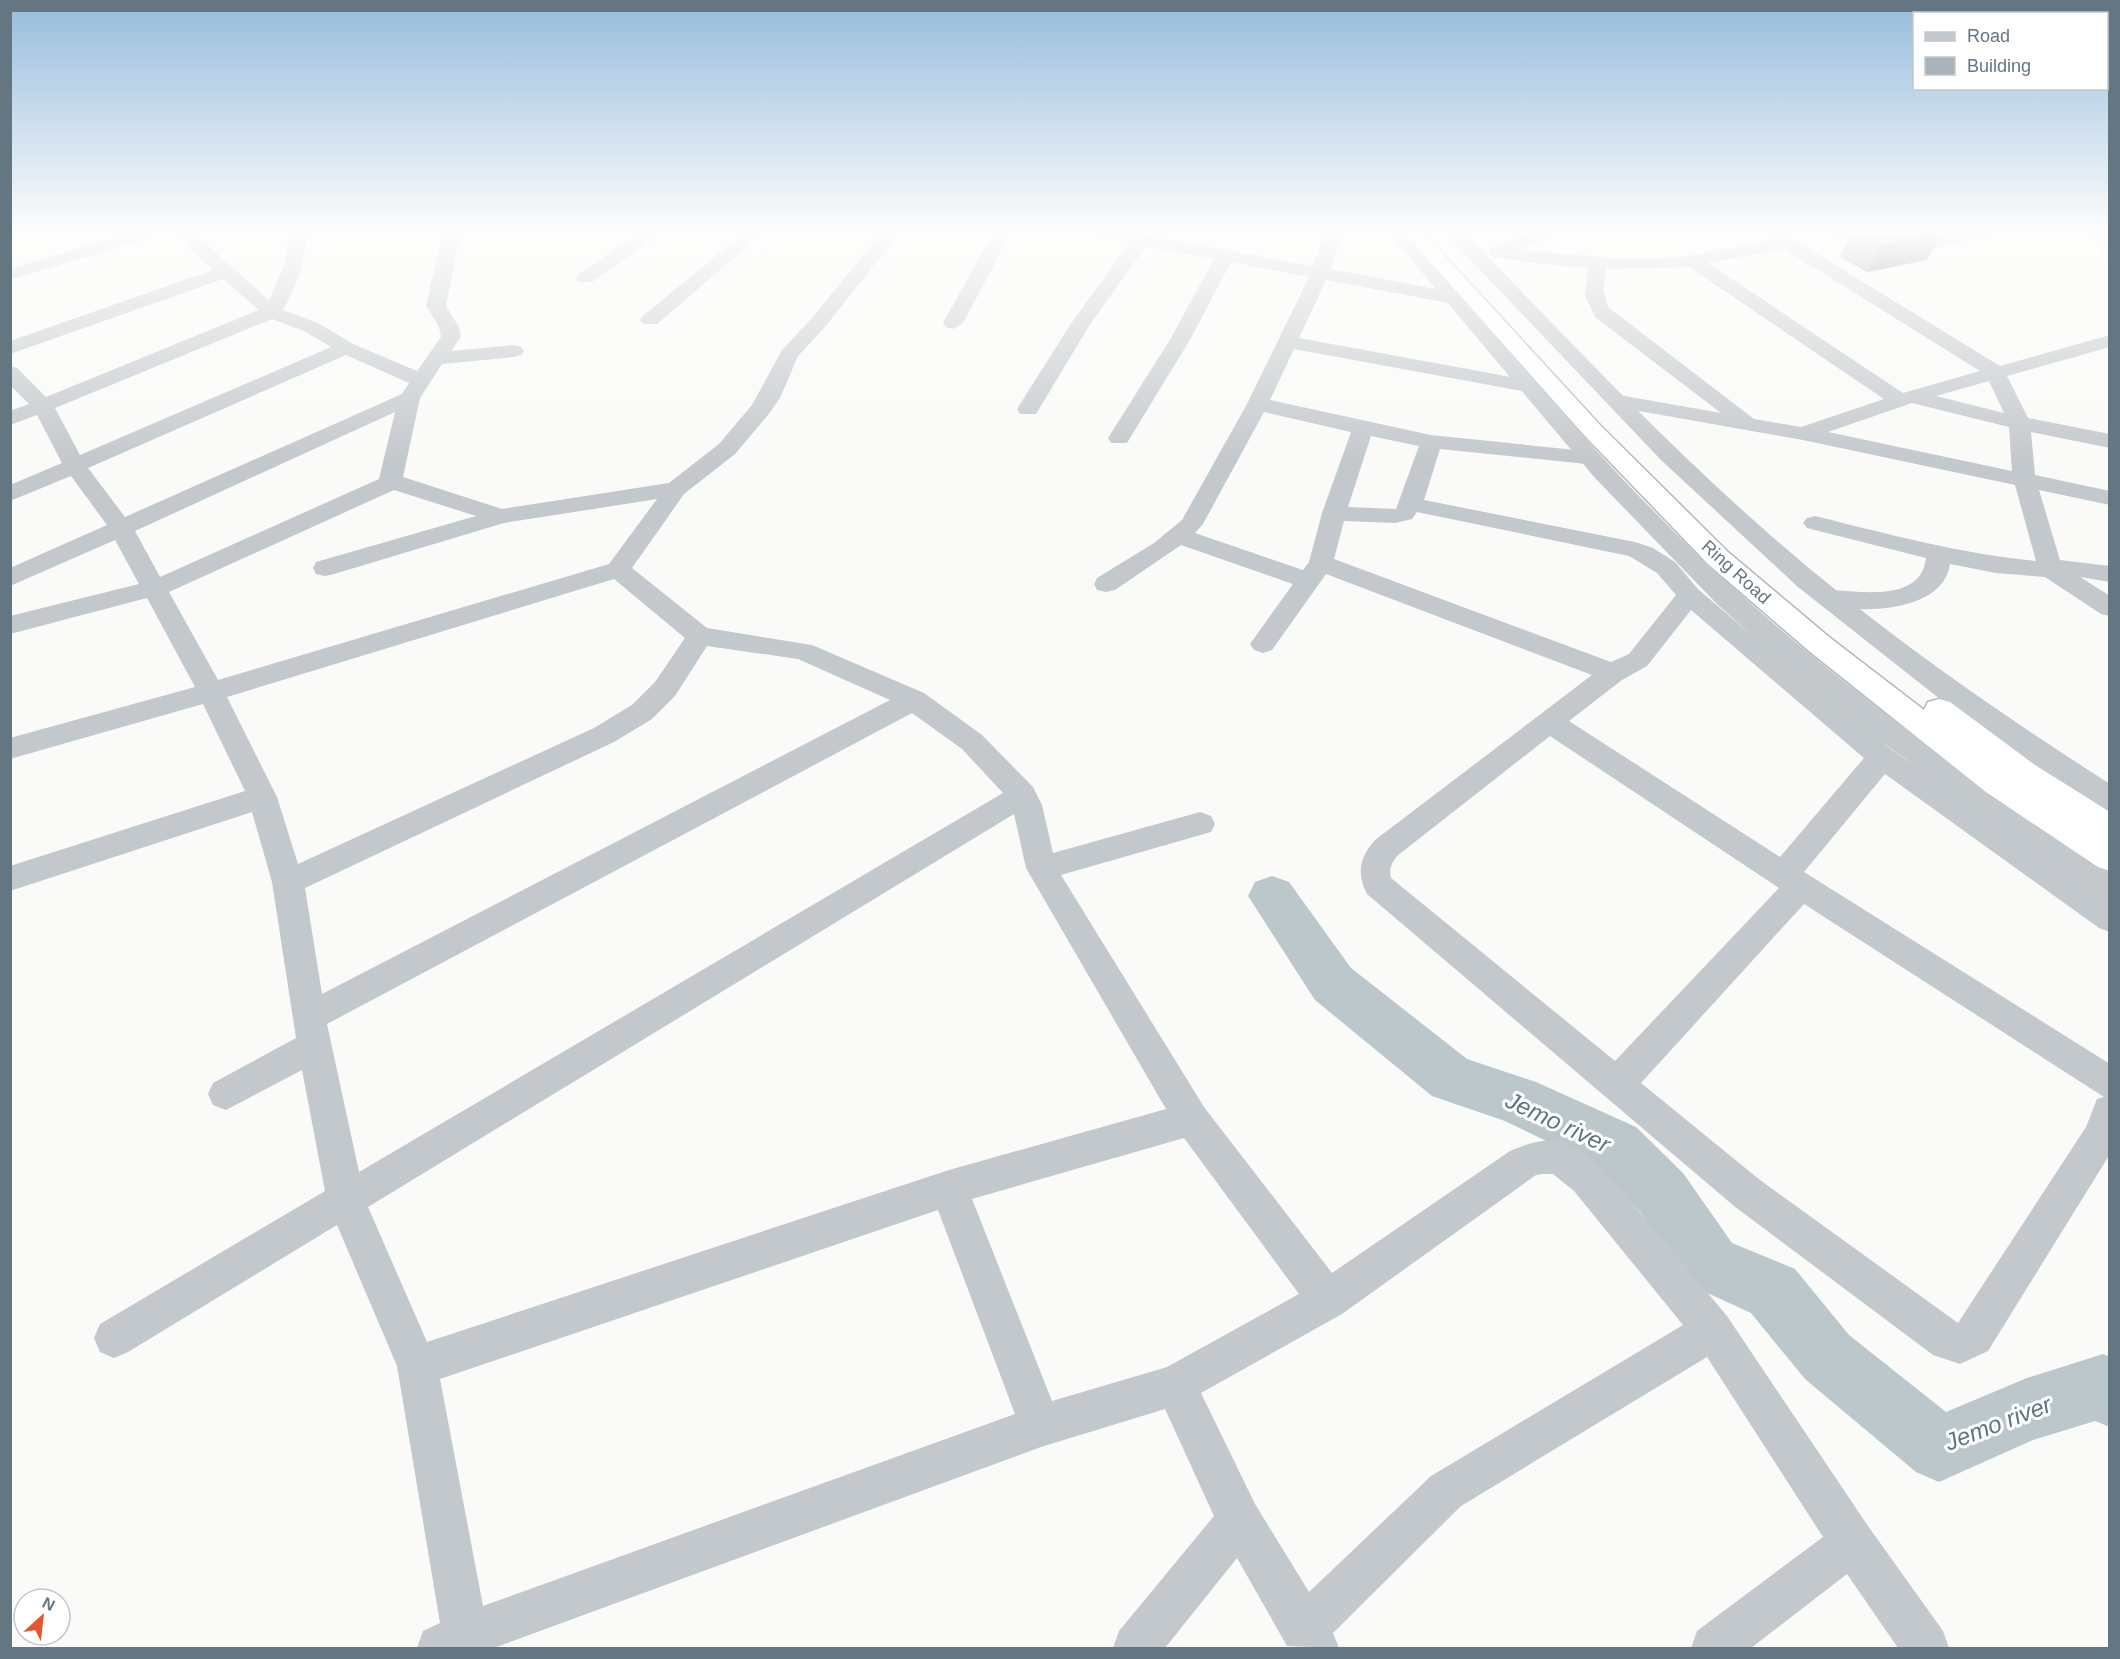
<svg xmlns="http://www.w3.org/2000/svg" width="2120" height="1659" viewBox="0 0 2120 1659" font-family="Helvetica,sans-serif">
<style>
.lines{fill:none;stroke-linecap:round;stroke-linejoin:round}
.river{fill:#bbc7cb;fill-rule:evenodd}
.trunk-casing{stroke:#b4b9bd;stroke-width:3}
.minor{fill:#c3c8cc;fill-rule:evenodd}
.tertiary{fill:#c3c8cc;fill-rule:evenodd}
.trunk{fill:#fff;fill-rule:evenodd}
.wall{fill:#929a9f}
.shaded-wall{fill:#777d82}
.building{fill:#aab3b9;stroke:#777d82;stroke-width:1.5}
.labels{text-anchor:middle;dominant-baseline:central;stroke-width:6;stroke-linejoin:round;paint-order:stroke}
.street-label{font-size:18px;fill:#657683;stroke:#fff}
.near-water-label{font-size:24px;font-style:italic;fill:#60757c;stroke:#fff}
</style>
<rect width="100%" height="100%" fill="#fafaf8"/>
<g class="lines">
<path class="river" d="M1272,876L1289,882L1351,968L1467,1059L1536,1082L1636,1127L1683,1173L1732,1243L1795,1269L1849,1335L1946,1412L2027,1378L2103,1354L2110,1357V1427L2095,1421L2033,1440L1939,1482L1916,1472L1805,1379L1751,1313L1690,1285L1641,1213L1596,1165L1505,1121L1432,1096L1315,1000L1248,896L1255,882Z"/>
<g class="trunk-casing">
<path id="trunk" d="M1403,231H1422L1600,425L1728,552L1829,637L1924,710L1928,702L1939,699L1950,702L2035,765L2110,812V871L2098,867L1986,792L1809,651L1708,564L1584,435Z"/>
</g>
<g class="minor">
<path d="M135,231H161L158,235L10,280V269Z"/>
<path d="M173,231H192L269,300L285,264L288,231H306C307,259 297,285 283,310L318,323L353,344L417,371L441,337L439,327L426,306L443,231H461L446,306L459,327L461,337L451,351L514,345L521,347L524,351L521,355L514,357L442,364L420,398L403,477L502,509L669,483L719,444L752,405L782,350L811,319L883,231H901L825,327L798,356L780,398L768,415L735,454L684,494L632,568L707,628L812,645L924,693L982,735L1033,787L1042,805L1053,853L1200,812L1211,816L1215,824L1211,832L1061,875L1204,1107L1332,1273L1510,1151C1550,1134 1567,1137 1600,1165L1727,1316L1868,1526L1943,1631L1949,1648H1898L1847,1574L1751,1648H1691L1697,1631L1823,1537L1707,1357L1461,1506L1333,1633L1339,1648L1287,1646L1237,1558L1165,1648H1113L1119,1631L1214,1516L1165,1409L1041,1447L494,1648H417L423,1631L440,1623L397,1366L337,1225L128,1352L114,1358L100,1352L94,1338L100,1324L325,1191L302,1070L226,1110L213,1105L208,1094L213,1083L296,1038L272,882L252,812L10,891V866L245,791L203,704L10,759V738L195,687L147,598L10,634V616L139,584L115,540L10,586V568L107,525L71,476L10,501V485L62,463L37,415L10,425V411L29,404L10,385V366L17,368L46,397L259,310L223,279L10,354V341L213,270ZM272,319L304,331L331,347L80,455L55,408ZM346,355L409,383L402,394L125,517L88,468ZM395,412L379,479L160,577L135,531ZM394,490L476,516L316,562L313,568L316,574L325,576L334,574L504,523L657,499L609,564L218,680L169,592ZM614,579L685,638L655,682L632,705L594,728L298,864L277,797L227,697ZM707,646L798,659L890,700L322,994L305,888L614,742L652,719L675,696ZM912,713L962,749L1003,793L359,1172L327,1024ZM1014,814L1026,868L1166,1109L949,1170L427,1342L368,1207ZM1184,1138L1299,1294L1167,1367L1052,1401L972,1199ZM1542,1174H1553L1574,1191L1683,1325L1431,1476L1309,1592L1255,1504L1201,1393L1342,1314L1536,1175ZM938,1210L1015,1414L483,1606L440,1379Z"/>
<path d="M644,231H664L592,282H578L576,278L578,274Z"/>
<path d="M746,231H765L657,324H643L640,320L643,316Z"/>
<path d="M994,231H1012L963,323L953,329L946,327L943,323Z"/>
<path d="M1085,231H1121L1313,266L1325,231H1343L1331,269L1461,294L1464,298L1454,304L1326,280L1299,338L1527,380L1534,382L1537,386L1534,390L1527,392L1294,349L1270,400L1431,435L1595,452L1598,457L1595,462L1587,464L1440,449L1424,500L1635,542L1653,548L1675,562L1698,589L1784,663L1892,750L2110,902V932L2099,928L1885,774L1804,872L2110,1064V1154L1988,1351L1960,1364L1933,1355L1734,1206L1367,894C1356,873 1360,857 1375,840L1592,675L1326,574L1272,650L1263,653L1254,650L1250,644L1293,584L1181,545L1115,590L1106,592L1097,590L1094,584L1097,578L1154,543L1182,520L1247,404L1309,277L1231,262L1191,338L1130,438L1127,443H1111L1108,438L1171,338L1214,259L1146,246L1089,326L1036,414H1020L1017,409L1070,325L1129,243L1088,235ZM1264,412L1351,432L1322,513L1309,562L1303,570L1195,533L1203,524ZM1371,436L1419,446L1396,509L1348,507ZM1417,512L1629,556L1657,573L1676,595L1629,654L1611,662L1334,559L1344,521L1395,523L1412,519ZM1691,610L1864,758L1780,857L1569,721L1622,680L1647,666ZM1550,736L1779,888L1615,1061L1391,878C1389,869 1391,864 1397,856ZM1804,904L2104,1097L2097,1099L2086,1127L1958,1323L1760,1180L1641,1083Z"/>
<path d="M1534,231H1557L1554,235L1519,250L1625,259L1681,257L1771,241L1759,231H1780L2000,366L2110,335V347L2007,376L2028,418L2110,434V448L2031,432L2035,475L2110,491V505L2039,490L2060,560L2110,566V582L2080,577L2110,596V616L2101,614L2045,577L1996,573L1950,564C1943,614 1857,614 1820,604L1816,598L1820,592L1829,590C1861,591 1921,603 1926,558L1807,528L1803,523L1807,518L1815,516C1888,534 1961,554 2036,561L2015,485L1803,440L1611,406L1608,401L1611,396L1619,395L1721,413L1595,317L1585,295L1588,268L1533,263L1492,256L1489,252L1492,248ZM1784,249L1980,371L1903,393L1708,263ZM1689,267L1884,399L1801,427L1754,419L1608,307L1603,289L1606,269ZM1989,381L2004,413L1936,396ZM1912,403L2009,427L2012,471L1828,432Z"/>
<path d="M1966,231H1997L1994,235L1935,248L1926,243L1929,239Z"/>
<path d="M2082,231L2110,233V245L2085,235Z"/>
</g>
<g class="tertiary">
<path d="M1387,231H1406C1512,354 1615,482 1737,591C1852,696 1981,783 2110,870V902L2098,898L2042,859L1875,737L1768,650L1717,604L1595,478Z"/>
<path d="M1443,231H1463C1563,334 1661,439 1769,534C1875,627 1991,708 2110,784V812L2099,809L2060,783L1945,703L1798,587L1661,460Z"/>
</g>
<use href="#trunk" class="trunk"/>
</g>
<path class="wall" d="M1836,231H1938L1942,233L1927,260L1867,272L1840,257L1848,241L1834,234Z"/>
<path class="shaded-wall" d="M1942,233L1927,260L1867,272L1881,246Z"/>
<path class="building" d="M1855,231H1938L1942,233L1881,246Z"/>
<linearGradient id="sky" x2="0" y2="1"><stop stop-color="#96bcdc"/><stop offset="0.5" stop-color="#fdfdfc"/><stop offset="1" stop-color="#fdfdfc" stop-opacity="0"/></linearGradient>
<rect width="2120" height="463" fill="url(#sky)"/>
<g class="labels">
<g class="street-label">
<text transform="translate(1736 572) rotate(42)">Ring Road</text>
</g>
<g class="near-water-label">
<text transform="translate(1558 1122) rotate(25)">Jemo river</text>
<text transform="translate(1998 1423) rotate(-21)">Jemo river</text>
</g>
</g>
<rect width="2120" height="1659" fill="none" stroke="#657683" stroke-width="24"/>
<rect x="1913" y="12" width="195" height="78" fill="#ffffff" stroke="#c1c8cd" stroke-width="1.5"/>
<rect x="1925" y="32" width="30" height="9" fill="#c3c8cc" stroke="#c1c8cd" stroke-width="1.5"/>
<text x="1967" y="42" font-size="18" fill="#657683">Road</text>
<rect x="1925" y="57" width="30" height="18" fill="#aab3b9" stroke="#c1c8cd" stroke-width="1.5"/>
<text x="1967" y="72" font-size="18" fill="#657683">Building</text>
<g transform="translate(42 1617) rotate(27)"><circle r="28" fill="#ffffff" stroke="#c1c8cd" stroke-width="1.5"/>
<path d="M0-4.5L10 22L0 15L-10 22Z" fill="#e4572e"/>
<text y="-9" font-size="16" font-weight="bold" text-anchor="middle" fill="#657683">N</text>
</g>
</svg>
